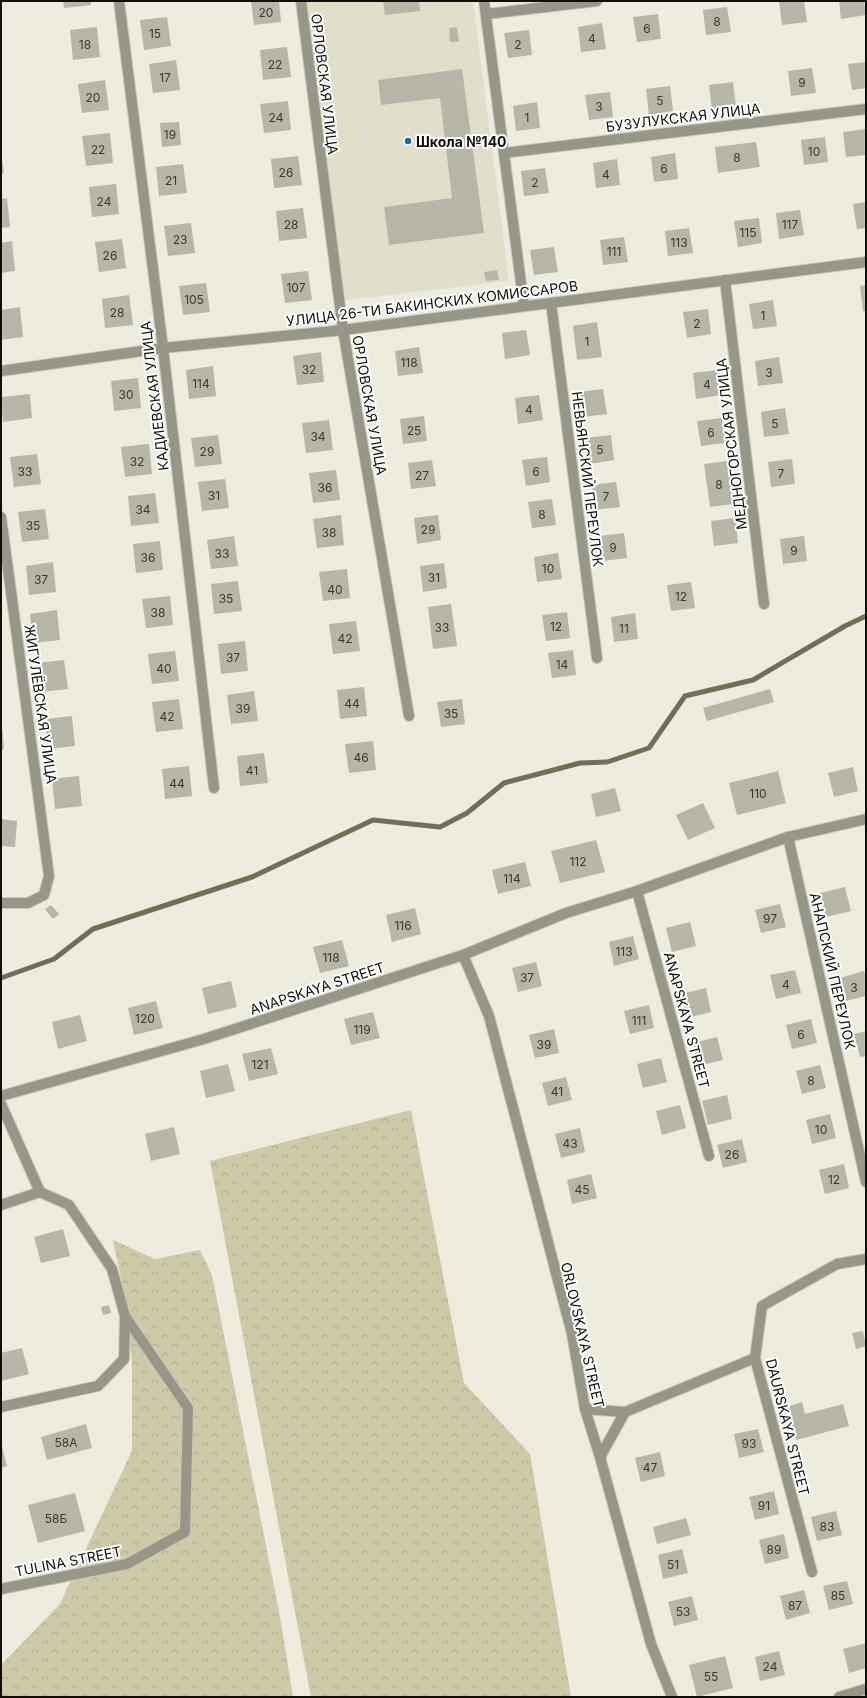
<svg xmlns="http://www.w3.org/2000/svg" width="867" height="1698" viewBox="0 0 867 1698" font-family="Inter,sans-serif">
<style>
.built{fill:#e1dfca}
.forest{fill:url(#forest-crowns)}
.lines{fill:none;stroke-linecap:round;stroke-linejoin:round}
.stream{stroke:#726f56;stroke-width:5}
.building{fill:#b7b6a8}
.street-casing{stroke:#c9c8bc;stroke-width:12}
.street{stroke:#979687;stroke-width:10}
.poi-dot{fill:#1767b6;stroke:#fff;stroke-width:1.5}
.labels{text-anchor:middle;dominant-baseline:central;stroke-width:4;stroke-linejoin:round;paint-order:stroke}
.number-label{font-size:12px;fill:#393832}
.street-label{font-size:14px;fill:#0f0e0a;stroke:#fff}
.poi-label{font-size:14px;font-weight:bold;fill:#0f0e0a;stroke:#fff;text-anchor:start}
</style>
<defs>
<pattern id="forest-crowns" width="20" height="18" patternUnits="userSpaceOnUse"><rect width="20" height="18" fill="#cecaa7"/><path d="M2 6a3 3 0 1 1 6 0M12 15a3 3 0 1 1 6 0" fill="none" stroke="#b0ac8e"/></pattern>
</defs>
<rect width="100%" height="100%" fill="#edecde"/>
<path class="built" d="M306,1H473L509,281L345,300Z"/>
<g class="forest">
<path d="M411,1110L464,1383L530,1454L571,1697H311L210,1161Z"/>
<path d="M113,1240L155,1259L200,1250L212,1275L279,1611L293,1697H1V1665L60,1604L132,1451V1363L126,1301Z"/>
</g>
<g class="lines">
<path class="stream" d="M1,978L54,959L93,929L252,877L373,820L440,827L467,813L504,783L580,763L607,762L649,748L685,696L753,680L845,626L866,616"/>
</g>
<g class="building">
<path d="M63,1H91V5L64,8Z"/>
<path d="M251,1H279L281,22L254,25Z"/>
<path d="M383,1H419L420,11L385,15Z"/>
<path d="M779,1H804L807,22L782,25Z"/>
<path d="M839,1H864L866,15L841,19Z"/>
<path d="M727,7L731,32L706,35L703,10Z"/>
<path d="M658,14L661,39L637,42L633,17Z"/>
<path d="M167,17L171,46L144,50L140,20Z"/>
<path d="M602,23L606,49L581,52L578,27Z"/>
<path d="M97,27L100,57L73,60L70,30Z"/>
<path d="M457,27L459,42H450L449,28Z"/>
<path d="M529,30L532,55L508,58L504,33Z"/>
<path d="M287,47L291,77L263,80L260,50Z"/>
<path d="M176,60L180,90L153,93L149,64Z"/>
<path d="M866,62V88L852,90L848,64Z"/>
<path d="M812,68L816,93L791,96L788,71Z"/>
<path d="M462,69L484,233L389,245L384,207L452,198L440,98L381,105L378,80Z"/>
<path d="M105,80L109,110L82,113L78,84Z"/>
<path d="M733,82L736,107L712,110L709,85Z"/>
<path d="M670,86L673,111L649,115L646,89Z"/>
<path d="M610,92L613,117L589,120L585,95Z"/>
<path d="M288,101L291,130L264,133L260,104Z"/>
<path d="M537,102L540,128L516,131L513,106Z"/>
<path d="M179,122L181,145L162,147L160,123Z"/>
<path d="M866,129V155L846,157L843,132Z"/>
<path d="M110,133L113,163L86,166L82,136Z"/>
<path d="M825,137L828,162L804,165L801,140Z"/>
<path d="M756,142L760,167L718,173L715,147Z"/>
<path d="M675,153L678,179L654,182L651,157Z"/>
<path d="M1,155L4,173H1Z"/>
<path d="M298,156L302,185L274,188L271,159Z"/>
<path d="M617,159L620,185L596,188L593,163Z"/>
<path d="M183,164L187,193L159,196L156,167Z"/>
<path d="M545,168L549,193L524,196L521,171Z"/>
<path d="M116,184L119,214L92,217L89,187Z"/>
<path d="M7,198L10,227L1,228V199Z"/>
<path d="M866,202V228L857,229L853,204Z"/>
<path d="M303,208L307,238L279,241L276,211Z"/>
<path d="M800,210L804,235L779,239L776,213Z"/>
<path d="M759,218L762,243L738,247L734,221Z"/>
<path d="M191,223L195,253L168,256L164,226Z"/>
<path d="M689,228L693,253L668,256L665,231Z"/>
<path d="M624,237L628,262L603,265L600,240Z"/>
<path d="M122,239L126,268L99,272L95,242Z"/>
<path d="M12,241L15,271L1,273V243Z"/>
<path d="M554,247L558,272L534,275L530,250Z"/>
<path d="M497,270L499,280L486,281L484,272Z"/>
<path d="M308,271L312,300L285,303L281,274Z"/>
<path d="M206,283L210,312L183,315L179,286Z"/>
<path d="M866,285V311H863L860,286Z"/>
<path d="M129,295L133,325L105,328L102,299Z"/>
<path d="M773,300L777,326L753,329L749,304Z"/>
<path d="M20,307L23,337L1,340V310Z"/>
<path d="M708,309L711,334L687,338L683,312Z"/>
<path d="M597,322L602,357L577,360L573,326Z"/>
<path d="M526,330L530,355L505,359L502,333Z"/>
<path d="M419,347L423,373L398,376L395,351Z"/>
<path d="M321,352L324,382L297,385L293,356Z"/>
<path d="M779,357L783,383L758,386L755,361Z"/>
<path d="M213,366L216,396L189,399L186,370Z"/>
<path d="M717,370L721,395L696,399L693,373Z"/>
<path d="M138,378L141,408L114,411L111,381Z"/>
<path d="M603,389L607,414L583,417L579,392Z"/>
<path d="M30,394L32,418L3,422L1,397Z"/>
<path d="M539,395L543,420L518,424L515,398Z"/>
<path d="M785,408L789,434L764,437L761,412Z"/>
<path d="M424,416L427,441L403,444L400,419Z"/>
<path d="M722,418L725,443L701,446L697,421Z"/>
<path d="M329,420L333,450L306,453L302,423Z"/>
<path d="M218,435L222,464L195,467L191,438Z"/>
<path d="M611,435L614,460L590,464L586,438Z"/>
<path d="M149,444L152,474L125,477L121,447Z"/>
<path d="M37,454L41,484L14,487L10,457Z"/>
<path d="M547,457L550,482L526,486L522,460Z"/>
<path d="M792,459L795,484L771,487L768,462Z"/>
<path d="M432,460L436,486L411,489L408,463Z"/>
<path d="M728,461L733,504L710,507L704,464Z"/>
<path d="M336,470L340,500L313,503L309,473Z"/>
<path d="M225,479L229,508L202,511L198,482Z"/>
<path d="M616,482L620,507L595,510L592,485Z"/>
<path d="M155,493L159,523L131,526L128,496Z"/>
<path d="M552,499L556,525L532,528L528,502Z"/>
<path d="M45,509L49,539L22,542L18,512Z"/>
<path d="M341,515L344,545L317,548L313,519Z"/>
<path d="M438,515L441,540L417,544L414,518Z"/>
<path d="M735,518L738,543L714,546L711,521Z"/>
<path d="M624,533L627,558L603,561L600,536Z"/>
<path d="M234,536L238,566L211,569L207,540Z"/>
<path d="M804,536L807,561L783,564L780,539Z"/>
<path d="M160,541L163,570L136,573L133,544Z"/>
<path d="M558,553L562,579L537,582L534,557Z"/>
<path d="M53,562L56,592L29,595L26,566Z"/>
<path d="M444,563L447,588L423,592L420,566Z"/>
<path d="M347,569L350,598L323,601L319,572Z"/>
<path d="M238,581L242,611L214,614L211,584Z"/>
<path d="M691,582L695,608L671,611L667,585Z"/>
<path d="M170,596L173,625L146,628L142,599Z"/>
<path d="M451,604L457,646L433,649L428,607Z"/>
<path d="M57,610L60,640L33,643L30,614Z"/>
<path d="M567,612L570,638L546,641L542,615Z"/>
<path d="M635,613L638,639L614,642L611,617Z"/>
<path d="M356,621L360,651L333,654L329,624Z"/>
<path d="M245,641L248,671L221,674L218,644Z"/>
<path d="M573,650L576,675L552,678L548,653Z"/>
<path d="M175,651L179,681L152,684L148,654Z"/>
<path d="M64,660L68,689L41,692L37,663Z"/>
<path d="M364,687L367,716L340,719L337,690Z"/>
<path d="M770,689L774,702L707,721L703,708Z"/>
<path d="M254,691L258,721L231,724L227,695Z"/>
<path d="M179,699L183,729L156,732L152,702Z"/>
<path d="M462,699L465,724L441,727L437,702Z"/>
<path d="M72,716L75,746L48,749L45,719Z"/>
<path d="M2,728L4,749L1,750V729Z"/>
<path d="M373,741L376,770L349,773L345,744Z"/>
<path d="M264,753L268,783L240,786L237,756Z"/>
<path d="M189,766L192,796L165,799L162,769Z"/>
<path d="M853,767L858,791L834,797L828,773Z"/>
<path d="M778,771L786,803L737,815L729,783Z"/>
<path d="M79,776L82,806L55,809L52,779Z"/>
<path d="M615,788L621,811L596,817L591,794Z"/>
<path d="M703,803L715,828L688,840L676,815Z"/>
<path d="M1,819L17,821L15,847L1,846Z"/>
<path d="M596,840L605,872L560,883L551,851Z"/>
<path d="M525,862L531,886L498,894L492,870Z"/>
<path d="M845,887L851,911L826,917L820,893Z"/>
<path d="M780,904L786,927L761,933L755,910Z"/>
<path d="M51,905L59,914L53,919L45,909Z"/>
<path d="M415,908L421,934L392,942L386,915Z"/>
<path d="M690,922L696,946L672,952L666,928Z"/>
<path d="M633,936L639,959L614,966L609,942Z"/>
<path d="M342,940L349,966L320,973L313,947Z"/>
<path d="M536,962L542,986L518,992L512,968Z"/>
<path d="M795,970L801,993L776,999L770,975Z"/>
<path d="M864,971L866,979V996L846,1001L840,978Z"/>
<path d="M231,981L237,1007L208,1014L202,988Z"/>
<path d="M706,988L711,1012L687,1018L681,994Z"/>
<path d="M156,1001L163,1028L134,1035L128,1008Z"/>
<path d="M649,1005L654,1028L630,1034L624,1011Z"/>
<path d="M373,1012L380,1038L351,1045L344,1019Z"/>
<path d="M80,1015L87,1041L58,1049L52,1022Z"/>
<path d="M811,1019L817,1043L792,1049L786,1025Z"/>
<path d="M554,1029L559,1053L535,1058L529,1035Z"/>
<path d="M866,1031V1056L860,1057L854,1034Z"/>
<path d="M717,1037L723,1060L698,1066L693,1043Z"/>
<path d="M271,1048L278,1074L249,1081L242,1054Z"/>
<path d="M661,1058L667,1082L643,1088L637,1064Z"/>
<path d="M228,1064L235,1091L206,1098L200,1071Z"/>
<path d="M820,1065L826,1088L802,1094L796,1071Z"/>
<path d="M566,1077L572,1100L548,1106L542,1083Z"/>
<path d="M727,1095L732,1119L708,1125L702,1101Z"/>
<path d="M680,1105L686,1128L662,1135L656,1111Z"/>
<path d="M830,1114L836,1138L812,1144L806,1120Z"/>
<path d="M174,1127L180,1154L151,1161L145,1134Z"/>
<path d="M580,1128L585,1152L561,1158L555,1134Z"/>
<path d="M742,1139L747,1162L723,1168L717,1145Z"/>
<path d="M844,1164L849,1188L825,1194L819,1170Z"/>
<path d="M591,1174L597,1198L572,1204L567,1180Z"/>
<path d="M63,1229L70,1256L41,1263L34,1237Z"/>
<path d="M109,1305L111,1313L103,1315L101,1307Z"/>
<path d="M863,1331L866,1346L856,1349L852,1333Z"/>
<path d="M22,1348L29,1374L1,1381V1353Z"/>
<path d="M802,1402L805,1414L843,1404L849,1426L796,1440L787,1407Z"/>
<path d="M86,1424L92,1448L47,1460L41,1437Z"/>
<path d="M758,1429L764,1452L739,1458L734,1434Z"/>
<path d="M1,1443L7,1466L1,1468Z"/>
<path d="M660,1452L665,1476L641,1482L635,1458Z"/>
<path d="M774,1491L779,1514L755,1520L749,1497Z"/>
<path d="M75,1493L85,1531L38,1543L28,1505Z"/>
<path d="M836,1511L842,1535L817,1541L811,1517Z"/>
<path d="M686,1518L691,1535L657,1544L653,1527Z"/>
<path d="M784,1534L789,1558L765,1564L759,1540Z"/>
<path d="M682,1549L688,1573L663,1579L658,1555Z"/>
<path d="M847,1581L853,1604L829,1610L823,1586Z"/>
<path d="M804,1590L810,1613L786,1620L780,1596Z"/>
<path d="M692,1596L698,1620L674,1626L668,1602Z"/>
<path d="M866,1643V1668L849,1673L843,1649Z"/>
<path d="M779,1651L785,1675L760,1681L755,1657Z"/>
<path d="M725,1656L733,1688L697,1697L689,1665Z"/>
</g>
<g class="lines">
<g class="street-casing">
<g id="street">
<path d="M119,1L163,348L214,788"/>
<path d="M301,1L343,330L409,716"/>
<path d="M484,1L524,306"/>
<path d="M486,14L597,1"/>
<path d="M504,153L866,109"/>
<path d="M725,280L764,604"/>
<path d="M551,303L597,658"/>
<path d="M1,371L163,348L343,330L866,262"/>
<path d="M1,517L49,876L44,895L28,903H1"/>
<path d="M788,837L866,1182"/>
<path d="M637,891L709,1156"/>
<path d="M463,955L489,1016L572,1334L585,1409L600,1457L651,1644L672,1697"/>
<path d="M1,1096L204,1039L463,955L566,913L637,891L788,837L866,819"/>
<path d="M1,1104L40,1192L69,1205L112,1269L125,1316L124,1359L98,1386L1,1407"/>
<path d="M1,1205L40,1192"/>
<path d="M585,1409L625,1412"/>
<path d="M600,1457L625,1412L755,1358"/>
<path d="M812,1572L755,1358L762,1306L837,1264L866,1259"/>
<path d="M1,1589L127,1564L185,1532L188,1408L125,1316"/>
<path d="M839,1697L866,1689"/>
</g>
</g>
<use href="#street" class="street"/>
</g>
<circle class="poi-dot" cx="408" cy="141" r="4"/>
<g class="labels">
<g class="number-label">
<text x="266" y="12">20</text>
<text x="717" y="21">8</text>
<text x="647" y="28">6</text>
<text x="155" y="33">15</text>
<text x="592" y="38">4</text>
<text x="85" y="44">18</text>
<text x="518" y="44">2</text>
<text x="275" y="64">22</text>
<text x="165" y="77">17</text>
<text x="802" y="82">9</text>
<text x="93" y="97">20</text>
<text x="660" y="100">5</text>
<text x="599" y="106">3</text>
<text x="276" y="117">24</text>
<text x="527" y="117">1</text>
<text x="170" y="134">19</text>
<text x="98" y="149">22</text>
<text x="814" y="151">10</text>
<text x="737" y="157">8</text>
<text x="664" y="168">6</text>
<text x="286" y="172">26</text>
<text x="606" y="174">4</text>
<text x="171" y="180">21</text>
<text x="535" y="182">2</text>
<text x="104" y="201">24</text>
<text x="291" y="224">28</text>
<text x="790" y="224">117</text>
<text x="748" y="232">115</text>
<text x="180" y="239">23</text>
<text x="679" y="242">113</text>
<text x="614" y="251">111</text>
<text x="110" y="255">26</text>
<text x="296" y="287">107</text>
<text x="194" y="299">105</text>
<text x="117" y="312">28</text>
<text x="763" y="315">1</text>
<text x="697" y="323">2</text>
<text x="587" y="341">1</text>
<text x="409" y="362">118</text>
<text x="309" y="369">32</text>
<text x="769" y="372">3</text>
<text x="201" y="383">114</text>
<text x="707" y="384">4</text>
<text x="126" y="394">30</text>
<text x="529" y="409">4</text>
<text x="775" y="423">5</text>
<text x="414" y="430">25</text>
<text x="711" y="432">6</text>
<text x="318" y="436">34</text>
<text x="600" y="449">5</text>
<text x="207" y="451">29</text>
<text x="137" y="461">32</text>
<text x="25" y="471">33</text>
<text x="536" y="471">6</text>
<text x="781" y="473">7</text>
<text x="422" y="475">27</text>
<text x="719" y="484">8</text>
<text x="325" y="487">36</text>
<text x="214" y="495">31</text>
<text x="606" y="496">7</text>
<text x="143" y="509">34</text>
<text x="542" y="514">8</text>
<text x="33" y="525">35</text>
<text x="428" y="529">29</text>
<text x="329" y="532">38</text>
<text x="613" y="547">9</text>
<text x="794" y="550">9</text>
<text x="222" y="553">33</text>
<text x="148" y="557">36</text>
<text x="548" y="568">10</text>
<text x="434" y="577">31</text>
<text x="41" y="579">37</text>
<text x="335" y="589">40</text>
<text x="681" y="596">12</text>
<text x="226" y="598">35</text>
<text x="158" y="612">38</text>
<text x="556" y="626">12</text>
<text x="442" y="627">33</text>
<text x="624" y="628">11</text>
<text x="345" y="638">42</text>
<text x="233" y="657">37</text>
<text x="562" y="664">14</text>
<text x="164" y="668">40</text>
<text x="352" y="703">44</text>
<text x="243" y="708">39</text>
<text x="451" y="713">35</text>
<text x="167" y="716">42</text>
<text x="361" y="757">46</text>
<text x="252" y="770">41</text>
<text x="177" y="783">44</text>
<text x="758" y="793">110</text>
<text x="578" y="861">112</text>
<text x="512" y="878">114</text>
<text x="770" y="918">97</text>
<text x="403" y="925">116</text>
<text x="624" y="951">113</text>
<text x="331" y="957">118</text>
<text x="527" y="977">37</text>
<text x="786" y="984">4</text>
<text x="854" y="987">3</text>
<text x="145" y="1018">120</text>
<text x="639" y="1020">111</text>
<text x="362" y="1029">119</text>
<text x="801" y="1034">6</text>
<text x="544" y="1044">39</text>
<text x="260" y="1064">121</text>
<text x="811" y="1080">8</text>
<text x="557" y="1091">41</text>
<text x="821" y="1129">10</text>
<text x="570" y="1143">43</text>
<text x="732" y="1154">26</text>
<text x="834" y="1179">12</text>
<text x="582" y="1189">45</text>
<text x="66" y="1442">58А</text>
<text x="749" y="1443">93</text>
<text x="650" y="1467">47</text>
<text x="764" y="1505">91</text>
<text x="56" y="1518">58Б</text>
<text x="827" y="1526">83</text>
<text x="774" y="1549">89</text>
<text x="673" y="1564">51</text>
<text x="838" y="1595">85</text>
<text x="795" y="1605">87</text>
<text x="683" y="1611">53</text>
<text x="770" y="1666">24</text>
<text x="711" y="1676">55</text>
</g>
<g class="street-label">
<text transform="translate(325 84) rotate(83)">ОРЛОВСКАЯ УЛИЦА</text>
<text transform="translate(683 117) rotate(-7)">БУЗУЛУКСКАЯ УЛИЦА</text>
<text transform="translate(432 303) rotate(-7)">УЛИЦА 26-ТИ БАКИНСКИХ КОМИССАРОВ</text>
<text transform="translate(154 396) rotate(-97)">КАДИЕВСКАЯ УЛИЦА</text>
<text transform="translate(370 405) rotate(80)">ОРЛОВСКАЯ УЛИЦА</text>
<text transform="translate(731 444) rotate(-97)">МЕДНОГОРСКАЯ УЛИЦА</text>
<text transform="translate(588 479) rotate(83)">НЕВЬЯНСКИЙ ПЕРЕУЛОК</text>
<text transform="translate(41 704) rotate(82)">ЖИГУЛЁВСКАЯ УЛИЦА</text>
<text transform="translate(833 971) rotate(77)">АНАПСКИЙ ПЕРЕУЛОК</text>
<text transform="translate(317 988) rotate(-18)">ANAPSKAYA STREET</text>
<text transform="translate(687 1020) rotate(75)">ANAPSKAYA STREET</text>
<text transform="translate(583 1335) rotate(77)">ORLOVSKAYA STREET</text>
<text transform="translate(788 1427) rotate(76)">DAURSKAYA STREET</text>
<text transform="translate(68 1561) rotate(-11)">TULINA STREET</text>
</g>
<g class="poi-label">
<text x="416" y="141">Школа №140</text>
</g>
</g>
<rect width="867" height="1698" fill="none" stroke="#0f0e0a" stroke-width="4"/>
</svg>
